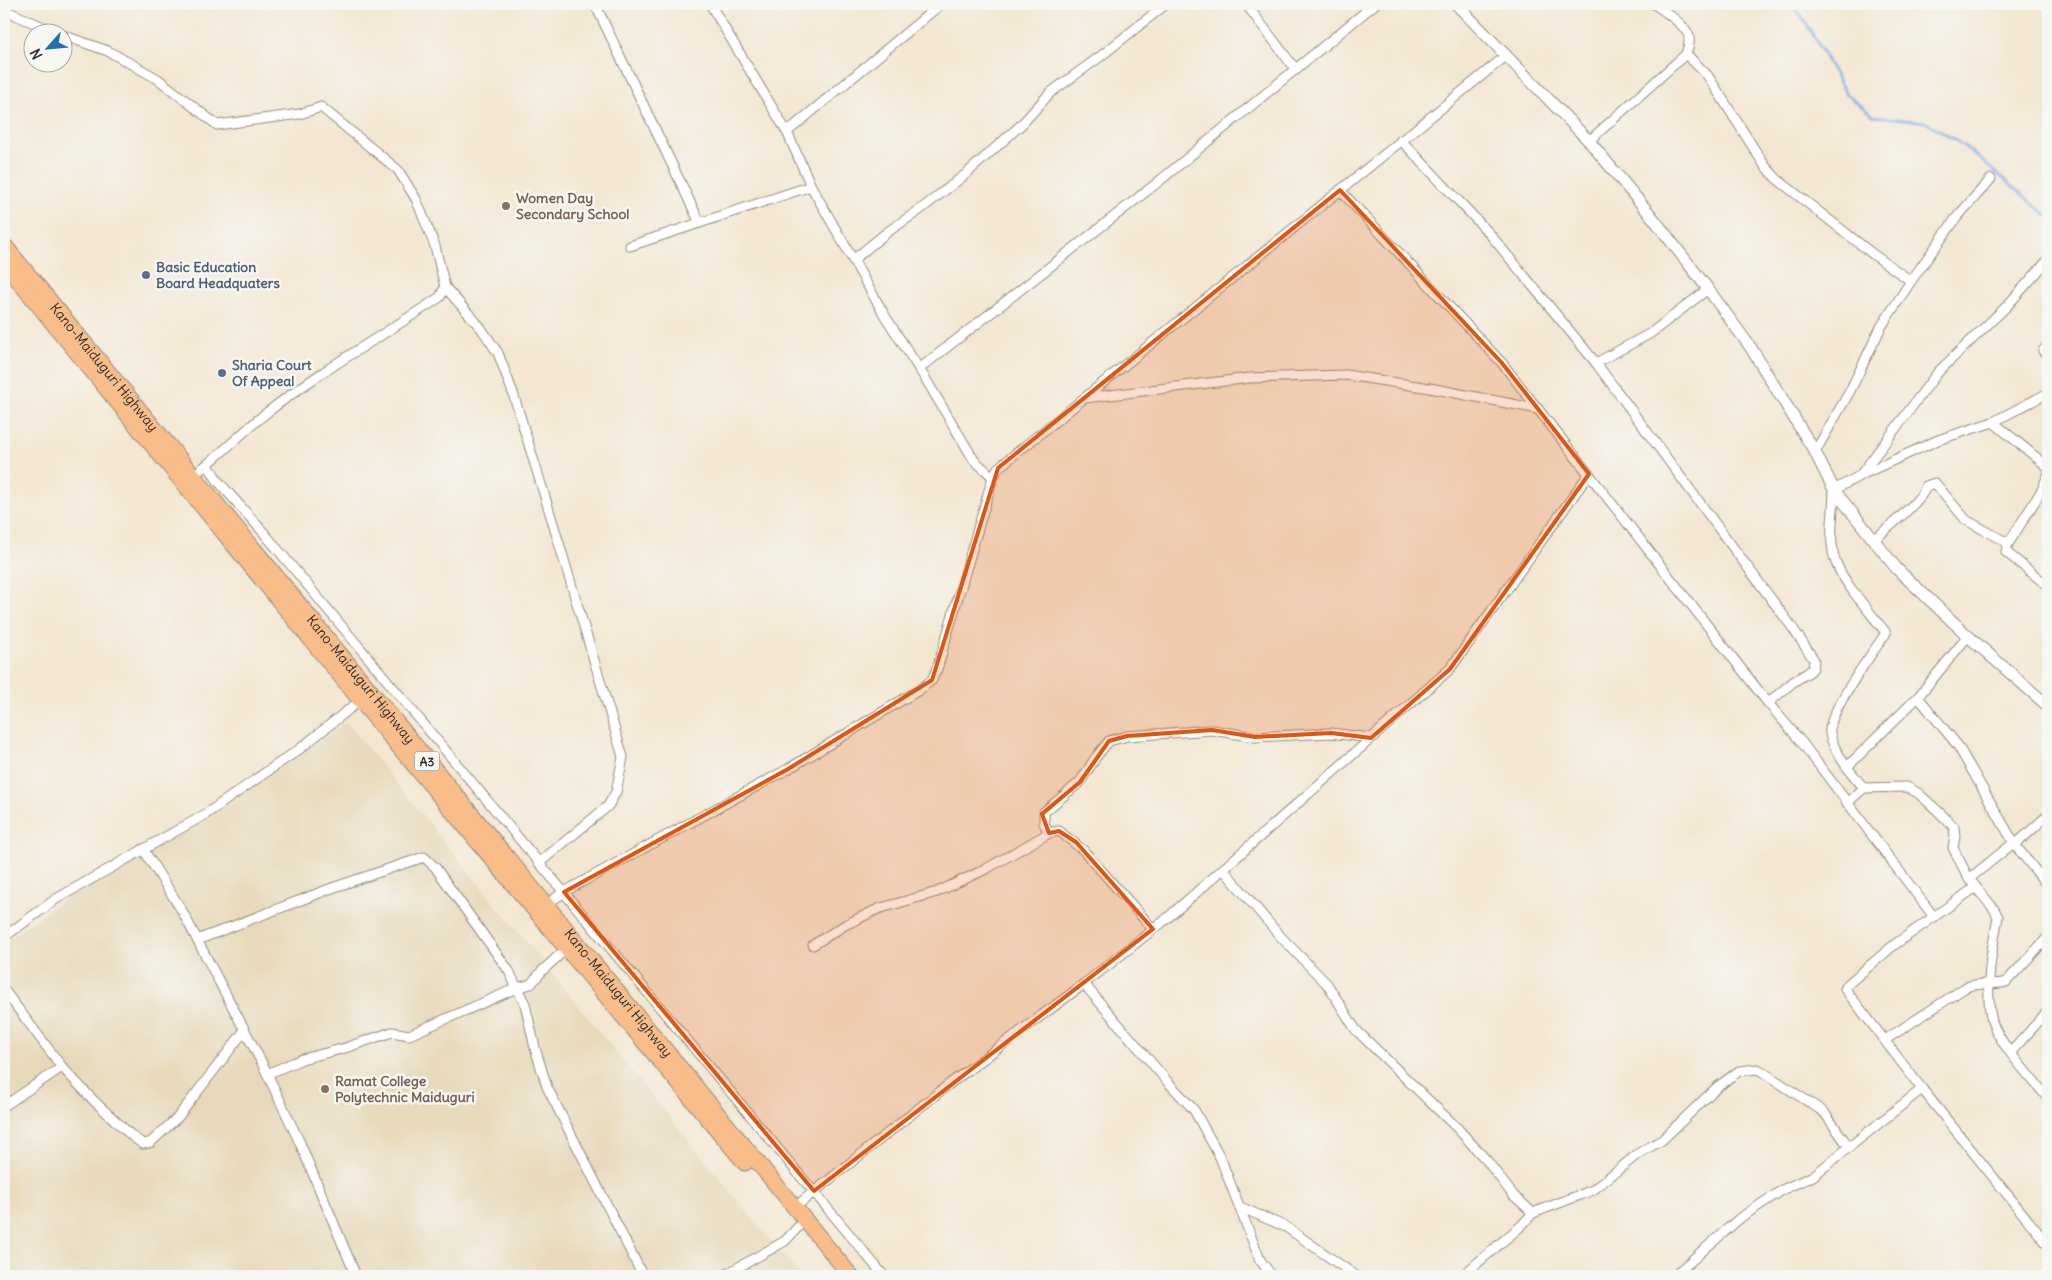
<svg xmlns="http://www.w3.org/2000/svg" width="2052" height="1280" viewBox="0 0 2052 1280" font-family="Delius,sans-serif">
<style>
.built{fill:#e8d9ba}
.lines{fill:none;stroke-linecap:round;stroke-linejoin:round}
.stream{stroke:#73aae2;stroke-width:2.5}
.minor-casing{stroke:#8f897e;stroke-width:11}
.tertiary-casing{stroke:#8f897e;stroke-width:13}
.trunk-casing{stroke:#8f897e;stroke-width:17}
.minor{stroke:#fff;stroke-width:9}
.tertiary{stroke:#fff;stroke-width:11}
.trunk{stroke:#f9bd89;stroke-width:15}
.marked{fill:#df570e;fill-opacity:0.2;stroke:#df570e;stroke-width:4;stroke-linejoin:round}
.education-dot{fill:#8d6e63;stroke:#f6f6f2;stroke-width:2}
.service-dot{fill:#5c6f8a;stroke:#f6f6f2;stroke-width:2}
.labels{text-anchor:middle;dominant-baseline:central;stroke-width:5;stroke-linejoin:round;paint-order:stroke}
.shield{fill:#f6f6f2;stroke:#686867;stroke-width:1}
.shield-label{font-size:12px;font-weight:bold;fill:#2b2b2b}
.education-label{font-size:14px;font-weight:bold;fill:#785e54;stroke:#f6f6f2;text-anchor:start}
.service-label{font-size:14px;font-weight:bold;fill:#4e5e75;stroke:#f6f6f2;text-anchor:start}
.street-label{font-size:14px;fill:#2b2b2b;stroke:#f6f6f2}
</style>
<rect width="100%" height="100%" fill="#f6f6f2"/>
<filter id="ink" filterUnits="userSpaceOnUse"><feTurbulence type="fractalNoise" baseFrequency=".02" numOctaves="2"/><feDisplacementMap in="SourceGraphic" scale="10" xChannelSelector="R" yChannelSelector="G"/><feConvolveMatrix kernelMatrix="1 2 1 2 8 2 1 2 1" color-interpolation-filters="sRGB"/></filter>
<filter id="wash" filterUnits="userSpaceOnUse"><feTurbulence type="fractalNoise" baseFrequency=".0096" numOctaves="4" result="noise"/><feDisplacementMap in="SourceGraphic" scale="20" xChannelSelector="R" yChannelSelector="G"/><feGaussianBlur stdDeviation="1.12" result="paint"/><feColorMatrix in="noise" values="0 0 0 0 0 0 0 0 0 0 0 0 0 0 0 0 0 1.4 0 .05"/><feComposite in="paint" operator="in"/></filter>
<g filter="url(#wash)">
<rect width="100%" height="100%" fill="#f3e7d2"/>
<path class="built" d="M346,722L766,1235L800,1276H4V943L72,893L194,827Z"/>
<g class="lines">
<path class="stream" d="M1791,4L1805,21L1846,94L1874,116L1925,122L1938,129L1964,146L2048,216"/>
</g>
</g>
<g filter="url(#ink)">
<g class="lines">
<g class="minor-casing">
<g id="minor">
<path d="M595,4L700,223"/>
<path d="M710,4L787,132L811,186L885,316L925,378L974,460L993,477"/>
<path d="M1246,4L1296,70"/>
<path d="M4,10L55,32"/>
<path d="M62,35L108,51L158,79L217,125L300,114L321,107L398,170L416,199L435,246L445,287L481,328L498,353L513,393L552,520L623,757L616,792L608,806L539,863"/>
<path d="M1686,54L1708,76L1765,166L1777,179L1874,255L1911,281L1881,327L1850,391L1815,452"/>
<path d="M787,132L941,4"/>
<path d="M1401,140L1489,233L1596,363L1792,627L1814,660L1813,668L1809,672L1793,682L1768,703"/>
<path d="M1589,141L1686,54C1688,48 1691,40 1688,34C1684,24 1663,10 1654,4"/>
<path d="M1340,190L1502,363L1768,703L1803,744L1934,917"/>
<path d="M630,246L811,186"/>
<path d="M853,260L886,233L921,209L966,174L1022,124L1050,93L1101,56L1166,4"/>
<path d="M1911,281L1957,217L1991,179"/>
<path d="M2048,345L2043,351L2048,354"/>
<path d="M1596,363L1651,333L1708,289"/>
<path d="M919,369L1157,183L1375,4"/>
<path d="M2048,393L1993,422L1938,440L1861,475L1834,490C1834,513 1828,538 1835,560C1842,582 1872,614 1886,633C1874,651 1827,713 1830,733C1833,752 1852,774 1864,788L1907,787L1918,793L1938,811L1954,827L1955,837L1953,848L1969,879L1994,909L1998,917C1992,948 1985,986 1991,1017C1995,1040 2033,1080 2048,1098"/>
<path d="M1085,398L1250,378L1346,375L1430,388L1538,409"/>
<path d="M1993,422L2048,467"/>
<path d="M208,465L218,481L264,533L884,1276"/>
<path d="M1862,473L1938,372L2006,307L2048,260"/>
<path d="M192,476C219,457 240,434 265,414C320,371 382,336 440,297L445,287"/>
<path d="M1874,540C1886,529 1923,500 1926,486L1935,483L1966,520L2006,542L2008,544L2006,552L2048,586"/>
<path d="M2008,544L2042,490L2048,475"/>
<path d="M1918,697L1958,746L2015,845L2048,886"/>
<path d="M1847,767L1918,697L1968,636"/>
<path d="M1847,803L1864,788"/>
<path d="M1049,833L1044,823V812L1080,782L1096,757L1109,741L1127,736L1212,730L1255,737L1331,733L1371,738"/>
<path d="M143,849L181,909L263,1065L300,1143L356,1276"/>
<path d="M1223,869L1280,936L1327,984L1356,1030L1458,1129L1488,1162L1513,1195L1533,1213L1521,1226L1462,1276"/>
<path d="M1969,879L2011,845H2015L2048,815"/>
<path d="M1976,887L1894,945L1848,984L1845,989L1922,1089L2048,1245"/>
<path d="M546,905L564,892L788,769L919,690L932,680L938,666L993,477L998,468L1507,55"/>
<path d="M4,937L56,899L206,814L301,748L363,698"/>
<path d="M197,940L332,888L424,857L435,867L509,971L517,988L409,1035L392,1032L345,1048L302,1059L267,1074"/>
<path d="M813,945L845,925L878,909L937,892L986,869L1049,833L1059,831L1083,850L1153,929"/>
<path d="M567,948L542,971L531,984L517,988L525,1004L535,1048L547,1087L643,1276"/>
<path d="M1084,984L1167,1081L1194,1110L1220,1157L1260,1260L1272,1276"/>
<path d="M4,990L62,1067L94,1101L133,1137L143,1144L150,1143L178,1117L245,1030"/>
<path d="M1885,1040L1966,987C1980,982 1992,986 2006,982L2048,937"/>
<path d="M2011,1052L2048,1011"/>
<path d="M4,1106L62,1067"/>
<path d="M795,1207L948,1085L1084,984L1164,921L1450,669L1589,474"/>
<path d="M1240,1207L1286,1227L1356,1276"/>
<path d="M1533,1213L1593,1190L1639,1153L1662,1140L1716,1088L1739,1071L1758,1069L1824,1112L1849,1147"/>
<path d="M723,1276L785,1241L798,1227"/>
<path d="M1674,1276L1740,1218L1784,1189L1813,1176L1922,1089"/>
</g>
</g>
<g class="tertiary-casing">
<path id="tertiary" d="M1456,4L1589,141L1653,218L1708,289L1751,348L1815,452L1834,490L1897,569L1968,636L2048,706"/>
</g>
<g class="trunk-casing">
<g id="trunk">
<path id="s1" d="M4,245L851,1276"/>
<path d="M4,263L360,700L745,1163"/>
</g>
</g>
<use href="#minor" class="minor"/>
<use href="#tertiary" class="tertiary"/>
<use href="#trunk" class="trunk"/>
</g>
</g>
<path class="marked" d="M1340,190L1502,363L1589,474L1450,669L1371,738L1331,733L1255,737L1212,730L1127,736L1109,741L1080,782L1042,814L1049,833L1059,831L1076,842L1153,929L814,1191L564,892L788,769L932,680L998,468Z"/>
<g class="education-dot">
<circle cx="506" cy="206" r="5"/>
<circle cx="325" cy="1089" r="5"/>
</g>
<g class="service-dot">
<circle cx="146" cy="275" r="5"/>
<circle cx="222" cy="373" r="5"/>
</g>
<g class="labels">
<rect class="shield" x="414.5" y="751.5" width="25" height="19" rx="4"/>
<g class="shield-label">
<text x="427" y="761">A3</text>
</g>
<g class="education-label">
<text x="516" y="198">Women Day<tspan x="516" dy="16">Secondary School</tspan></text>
<text x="335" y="1081">Ramat College<tspan x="335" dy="16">Polytechnic Maiduguri</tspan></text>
</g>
<g class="service-label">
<text x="156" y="267">Basic Education<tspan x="156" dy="16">Board Headquaters</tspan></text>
<text x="232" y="365">Sharia Court<tspan x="232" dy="16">Of Appeal</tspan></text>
</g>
<g class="street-label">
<text stroke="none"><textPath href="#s1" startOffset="158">Kano-Maiduguri Highway</textPath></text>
<text stroke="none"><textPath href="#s1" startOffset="562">Kano-Maiduguri Highway</textPath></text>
<text stroke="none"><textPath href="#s1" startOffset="968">Kano-Maiduguri Highway</textPath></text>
</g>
</g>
<rect width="2052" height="1280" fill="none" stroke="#f6f6f2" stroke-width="20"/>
<g transform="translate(48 48) rotate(243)"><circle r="24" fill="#f6f6f2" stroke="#a5a5a2"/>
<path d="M0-4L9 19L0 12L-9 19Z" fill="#1f6fb2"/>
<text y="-8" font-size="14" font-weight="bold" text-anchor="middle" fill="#2b2b2b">N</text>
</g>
</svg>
